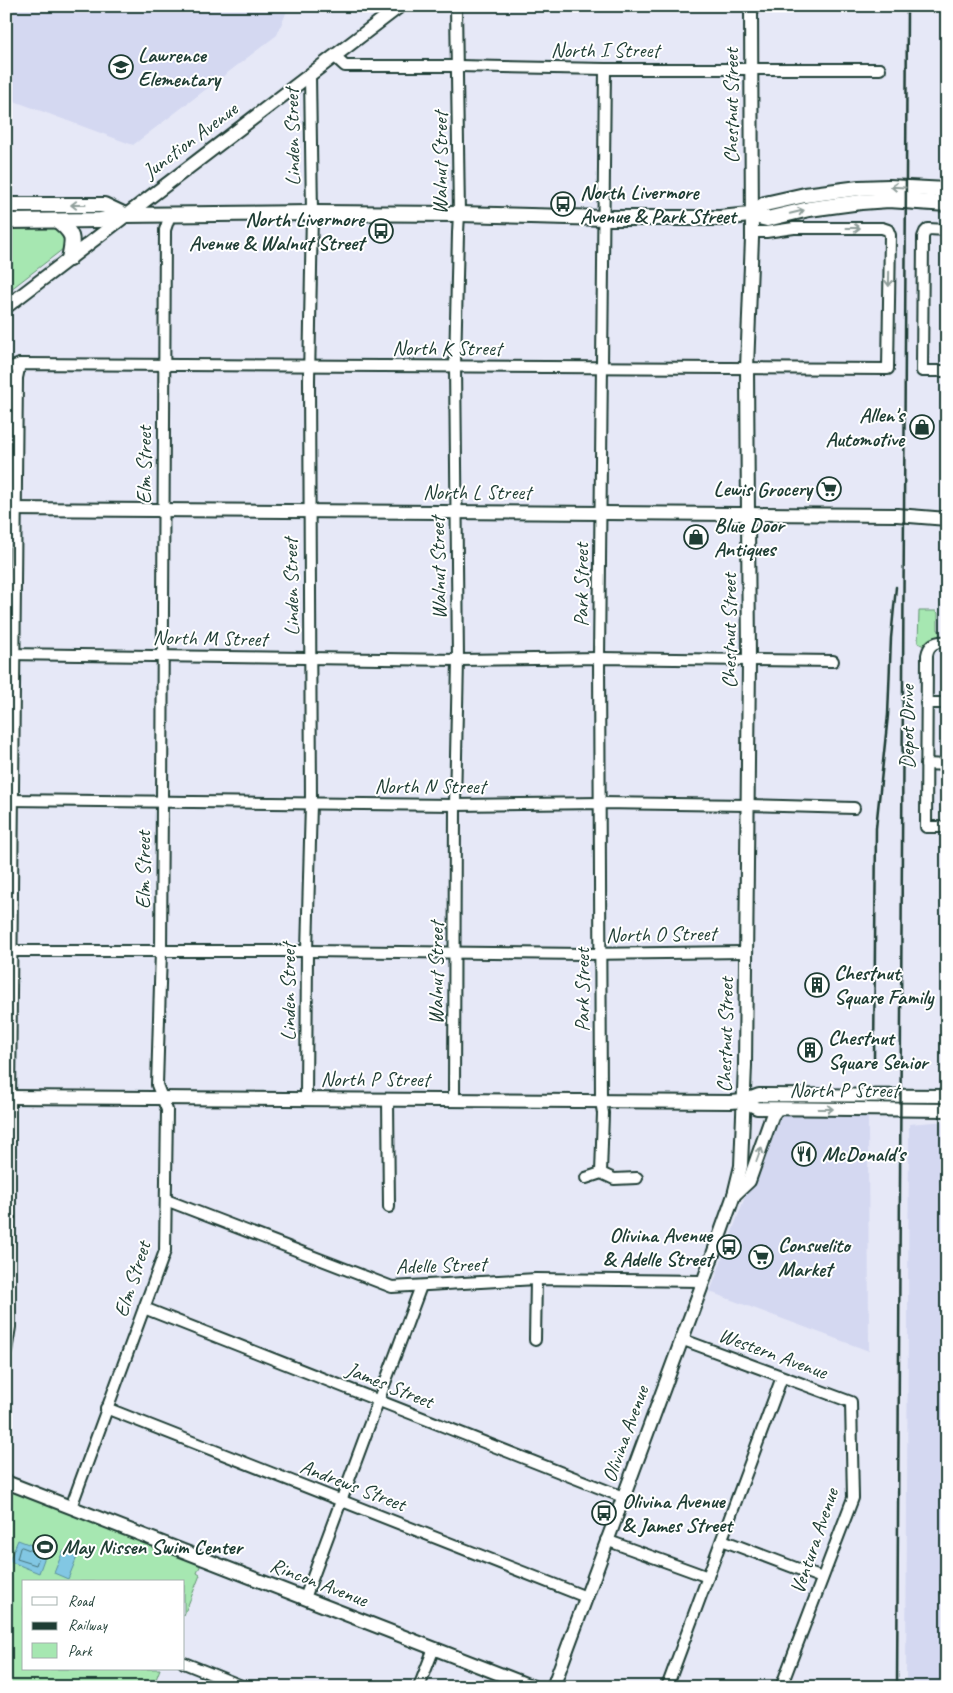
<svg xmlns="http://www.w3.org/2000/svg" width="953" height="1693" viewBox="0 0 953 1693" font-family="Caveat,sans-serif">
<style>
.built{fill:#d4d8f1}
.green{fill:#a6e7b1;stroke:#629272}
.water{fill:#82c7e3;stroke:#5a909d}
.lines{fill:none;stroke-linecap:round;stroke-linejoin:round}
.shore{stroke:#47747a;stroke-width:1}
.minor-casing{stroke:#1f3d34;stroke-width:14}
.tertiary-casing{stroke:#1f3d34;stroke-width:16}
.secondary-casing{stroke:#1f3d34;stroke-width:18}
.minor{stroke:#fff;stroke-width:10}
.tertiary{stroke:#fff;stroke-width:12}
.secondary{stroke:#fff;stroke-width:14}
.rail{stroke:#1f3d34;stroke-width:2.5}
.oneway{stroke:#8f9e9a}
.labels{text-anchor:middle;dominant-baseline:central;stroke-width:4;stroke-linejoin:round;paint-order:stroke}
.street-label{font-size:21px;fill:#1f3d34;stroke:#fff}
.poi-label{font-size:21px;font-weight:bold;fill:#1f3d34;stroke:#fff;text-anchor:start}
</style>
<rect width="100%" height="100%" fill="#e6e8f7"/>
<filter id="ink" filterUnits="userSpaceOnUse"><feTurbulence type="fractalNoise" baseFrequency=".02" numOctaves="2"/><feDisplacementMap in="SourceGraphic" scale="10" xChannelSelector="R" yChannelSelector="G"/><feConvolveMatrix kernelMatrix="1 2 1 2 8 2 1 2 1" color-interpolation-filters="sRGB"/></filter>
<g filter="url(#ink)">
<g class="built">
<path d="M6,6H289L277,35L133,145L6,98Z"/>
<path d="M788,1114L868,1115L869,1351L710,1292L772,1123L777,1115Z"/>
<path d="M947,1121V1687H906L909,1124Z"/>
</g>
<g class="green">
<path d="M67,226L76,239L6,293V228Z"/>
<path d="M919,611H936L938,613V630H939L940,637L931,640L924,646L918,643Z"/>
<path d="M6,1487L201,1564L197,1573L200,1575L184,1615V1582H24V1669H160L153,1687H6Z"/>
</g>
<g class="water">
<path d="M18,1540L47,1551L39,1573L9,1561Z"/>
<path d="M63,1551L77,1557L68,1579L54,1573Z"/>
</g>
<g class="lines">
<path class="shore" d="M22,1547L40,1554L36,1565L17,1559L20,1548Z"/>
<g class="minor-casing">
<g id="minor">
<path d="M334,56L345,66H458L605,69H880"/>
<path d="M947,230L928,229L925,232L923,237L922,371H947"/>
<path d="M6,369L20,364L888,369L890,235L888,230L882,228H794L766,232H752"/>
<path d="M947,642C936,641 929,644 927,655L926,827H947"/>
<path d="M6,654L458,660L599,658L833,661"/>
<path d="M926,703H947"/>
<path d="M926,764L947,765"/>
<path d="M6,800L455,805L600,803L748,805L854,808"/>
<path d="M7,951H307L584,954L746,952"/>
<path d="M306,1099L307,951L311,804L309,380L312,213L310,75"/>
<path d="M388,1099L389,1207"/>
<path d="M454,1099L455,805L458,660L455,366L458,233L459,214L456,6"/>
<path d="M601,1173L603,1113L601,1101L599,658L605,69"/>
<path d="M586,1178L601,1173L614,1179L637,1178"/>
<path d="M166,1200L392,1287L536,1279L703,1281"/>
<path d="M144,1308L623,1497"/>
<path d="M681,1339L851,1402L853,1498L781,1687"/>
<path d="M535,1340L536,1279"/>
<path d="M6,1351L10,1327V1097L17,378L20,364"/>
<path d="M106,1408L586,1597"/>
<path d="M71,1507L165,1251L167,1110L157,1085L161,951L162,801L165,230L170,215"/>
<path d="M606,1540L708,1577"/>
<path d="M722,1540L822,1578"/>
<path d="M305,1598L421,1286"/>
<path d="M184,1663L244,1687"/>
<path d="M419,1687L434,1648"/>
<path d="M667,1687L782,1377"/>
</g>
</g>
<g class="tertiary-casing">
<g id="tertiary">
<path d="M6,307L400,6"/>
<path d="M6,509L897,515L947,519"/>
<path d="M6,1097L731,1102L743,1101L759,1095L947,1096"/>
<path d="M743,1101L757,1108L947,1110"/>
<path d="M734,1195L749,1181L772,1116L777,1109"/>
<path d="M6,1482L533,1687"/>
<path d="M553,1687L701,1288L734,1195L741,1166L745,1065L749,661L747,368L752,238L751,6"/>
</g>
</g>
<g class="secondary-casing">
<g id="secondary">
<path d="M6,205H104L125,215"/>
<path d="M750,215L765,204L805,195L859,188L889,187L947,190"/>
<path d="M6,221L100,220L125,215L312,213L459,214L605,218H720L750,215L767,219L809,209L861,202L889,200L947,204"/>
<path d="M58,221C75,235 73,238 69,259"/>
</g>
</g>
<use href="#minor" class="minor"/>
<use href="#tertiary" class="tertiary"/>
<use href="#secondary" class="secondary"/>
<g class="rail">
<path d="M874,1058L876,828L888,715L891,638L896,587"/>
<path d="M897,1687L907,6"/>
</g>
</g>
<defs><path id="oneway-shaft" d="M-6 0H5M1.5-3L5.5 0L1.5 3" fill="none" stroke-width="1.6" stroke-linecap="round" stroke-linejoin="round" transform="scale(1.25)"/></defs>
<g class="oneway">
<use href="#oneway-shaft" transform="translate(898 187) rotate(-177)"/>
<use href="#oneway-shaft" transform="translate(78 205) rotate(180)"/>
<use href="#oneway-shaft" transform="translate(797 212) rotate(-14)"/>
<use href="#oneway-shaft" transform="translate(853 228)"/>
<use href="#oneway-shaft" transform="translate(889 279) rotate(91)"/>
<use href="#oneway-shaft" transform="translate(826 1109)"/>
<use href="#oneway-shaft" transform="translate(759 1154) rotate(-70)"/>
</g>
</g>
<defs>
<g id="school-ring" transform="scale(1.25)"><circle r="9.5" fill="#fff" stroke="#1f3d34" stroke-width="1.5"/><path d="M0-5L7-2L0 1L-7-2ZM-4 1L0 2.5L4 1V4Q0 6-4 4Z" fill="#1f3d34"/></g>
<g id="bus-ring" transform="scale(1.25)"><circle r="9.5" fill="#fff" stroke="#1f3d34" stroke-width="1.5"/><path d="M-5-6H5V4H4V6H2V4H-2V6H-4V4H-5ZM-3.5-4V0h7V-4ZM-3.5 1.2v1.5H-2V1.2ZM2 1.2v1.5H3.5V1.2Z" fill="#1f3d34"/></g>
<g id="shop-ring" transform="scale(1.25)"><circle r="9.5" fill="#fff" stroke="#1f3d34" stroke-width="1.5"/><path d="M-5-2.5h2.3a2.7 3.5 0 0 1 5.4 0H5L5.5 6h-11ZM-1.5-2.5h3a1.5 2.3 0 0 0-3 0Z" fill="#1f3d34"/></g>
<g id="supermarket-ring" transform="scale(1.25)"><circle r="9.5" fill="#fff" stroke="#1f3d34" stroke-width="1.5"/><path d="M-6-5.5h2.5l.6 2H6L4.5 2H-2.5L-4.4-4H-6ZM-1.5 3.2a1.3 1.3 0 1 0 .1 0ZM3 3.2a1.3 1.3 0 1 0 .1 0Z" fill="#1f3d34"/></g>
<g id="building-ring" transform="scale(1.25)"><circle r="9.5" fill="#fff" stroke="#1f3d34" stroke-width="1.5"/><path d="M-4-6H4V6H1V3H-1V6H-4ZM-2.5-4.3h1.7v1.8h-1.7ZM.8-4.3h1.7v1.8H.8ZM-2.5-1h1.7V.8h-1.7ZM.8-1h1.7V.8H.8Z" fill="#1f3d34"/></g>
<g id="restaurant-ring" transform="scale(1.25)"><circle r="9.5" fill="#fff" stroke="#1f3d34" stroke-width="1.5"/><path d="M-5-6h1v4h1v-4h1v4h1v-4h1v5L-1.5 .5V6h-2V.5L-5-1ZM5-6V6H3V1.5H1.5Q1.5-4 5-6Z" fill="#1f3d34"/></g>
<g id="stadium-ring" transform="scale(1.25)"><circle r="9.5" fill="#fff" stroke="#1f3d34" stroke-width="1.5"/><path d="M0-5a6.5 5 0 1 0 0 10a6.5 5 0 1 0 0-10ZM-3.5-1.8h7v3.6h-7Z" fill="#1f3d34"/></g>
</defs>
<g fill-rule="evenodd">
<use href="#school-ring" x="121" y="67"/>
<use href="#bus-ring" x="563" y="204"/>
<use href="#bus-ring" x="381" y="231"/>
<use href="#shop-ring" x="922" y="427"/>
<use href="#supermarket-ring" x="829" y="489"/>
<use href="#shop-ring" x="696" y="537"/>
<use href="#building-ring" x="817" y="985"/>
<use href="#building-ring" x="810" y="1050"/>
<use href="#restaurant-ring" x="804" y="1154"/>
<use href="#bus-ring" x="729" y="1247"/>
<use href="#supermarket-ring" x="761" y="1257"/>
<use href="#bus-ring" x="604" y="1513"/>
<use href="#stadium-ring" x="45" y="1547"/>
</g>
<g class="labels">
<g class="street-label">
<text x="605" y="50">North I Street</text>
<text transform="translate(731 106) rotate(-90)">Chestnut Street</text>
<text transform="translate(292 137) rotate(-91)">Linden Street</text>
<text transform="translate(190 140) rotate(-37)">Junction Avenue</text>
<text transform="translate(440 163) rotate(-90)">Walnut Street</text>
<text x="447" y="348">North K Street</text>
<text transform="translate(144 465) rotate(-90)">Elm Street</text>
<text x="477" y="492">North L Street</text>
<text transform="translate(438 568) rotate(-91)">Walnut Street</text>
<text transform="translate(581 585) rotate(-90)">Park Street</text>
<text transform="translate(291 587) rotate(-91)">Linden Street</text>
<text transform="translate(729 631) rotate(-90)">Chestnut Street</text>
<text transform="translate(210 638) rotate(1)">North M Street</text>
<text transform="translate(907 727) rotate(-90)">Depot Drive</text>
<text x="430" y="786">North N Street</text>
<text transform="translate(143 870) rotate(-90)">Elm Street</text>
<text transform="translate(661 934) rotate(-1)">North O Street</text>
<text transform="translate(436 973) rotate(-90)">Walnut Street</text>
<text transform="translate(582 990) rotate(-90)">Park Street</text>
<text transform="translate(288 992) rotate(-90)">Linden Street</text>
<text transform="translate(725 1035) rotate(-89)">Chestnut Street</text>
<text x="375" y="1079">North P Street</text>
<text x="844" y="1090">North P Street</text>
<text transform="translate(441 1265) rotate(-2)">Adelle Street</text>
<text transform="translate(132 1279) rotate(-72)">Elm Street</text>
<text transform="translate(773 1353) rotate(20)">Western Avenue</text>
<text transform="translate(390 1385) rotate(22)">James Street</text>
<text transform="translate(625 1434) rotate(-70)">Olivina Avenue</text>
<text transform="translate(353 1485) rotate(21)">Andrews Street</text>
<text transform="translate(814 1541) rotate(-71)">Ventura Avenue</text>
<text transform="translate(319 1582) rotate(21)">Rincon Avenue</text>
</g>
<g class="poi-label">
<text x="138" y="55">Lawrence<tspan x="138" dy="24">Elementary</tspan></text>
<text x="580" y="192">North Livermore<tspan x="580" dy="24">Avenue &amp; Park Street</tspan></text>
<text x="364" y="219" text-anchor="end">North Livermore<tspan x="364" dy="24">Avenue &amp; Walnut Street</tspan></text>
<text x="904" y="415" text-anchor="end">Allen's<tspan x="904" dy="24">Automotive</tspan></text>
<text x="812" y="489" text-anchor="end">Lewis Grocery</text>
<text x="714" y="525">Blue Door<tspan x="714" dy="24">Antiques</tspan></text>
<text x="834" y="973">Chestnut<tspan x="834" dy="24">Square Family</tspan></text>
<text x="828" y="1038">Chestnut<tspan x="828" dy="24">Square Senior</tspan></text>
<text x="822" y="1154">McDonald's</text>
<text x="712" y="1235" text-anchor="end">Olivina Avenue<tspan x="712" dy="24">&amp; Adelle Street</tspan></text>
<text x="778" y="1245">Consuelito<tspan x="778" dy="24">Market</tspan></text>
<text x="622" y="1501">Olivina Avenue<tspan x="622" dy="24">&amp; James Street</tspan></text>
<text x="62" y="1547">May Nissen Swim Center</text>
</g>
</g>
<rect width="953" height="1693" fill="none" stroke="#fff" stroke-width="25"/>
<rect x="12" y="12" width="928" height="1668" fill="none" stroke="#1f3d34" stroke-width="2" filter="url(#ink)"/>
<rect x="22" y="1580" width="162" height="90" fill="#ffffff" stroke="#a5b1ae"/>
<rect x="32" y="1597" width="25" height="8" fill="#ffffff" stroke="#a5b1ae"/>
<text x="68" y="1606" font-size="15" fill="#1f3d34">Road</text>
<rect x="32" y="1622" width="25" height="8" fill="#1f3d34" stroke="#a5b1ae"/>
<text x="68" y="1630" font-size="15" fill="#1f3d34">Railway</text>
<rect x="32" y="1643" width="25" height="15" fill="#a6e7b1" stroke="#a5b1ae"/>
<text x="68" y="1656" font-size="15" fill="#1f3d34">Park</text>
</svg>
